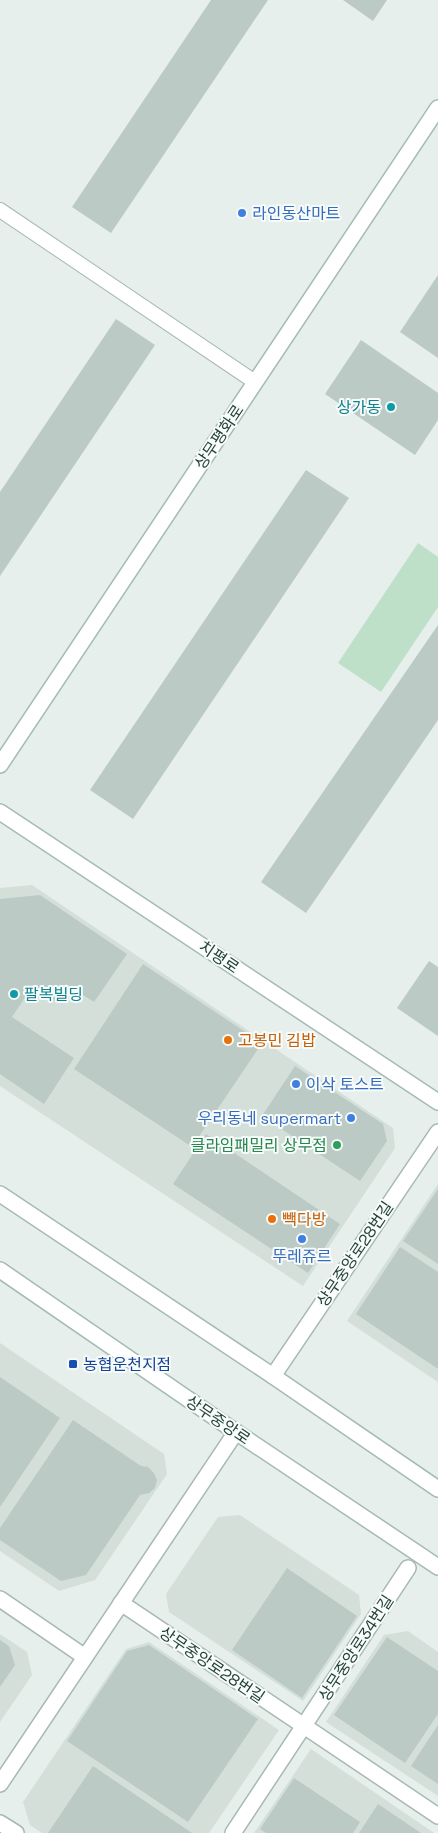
<svg xmlns="http://www.w3.org/2000/svg" width="438" height="1833" viewBox="0 0 438 1833" font-family="'Space Grotesk','Noto Sans KR',sans-serif">
<style>
.built{fill:#d4dfda}
.green{fill:#bfe0c8}
.building{fill:#bbcac4}
.lines{fill:none;stroke-linecap:round;stroke-linejoin:round}
.lane-casing{stroke:#a8b8b2;stroke-width:16}
.street-casing{stroke:#a8b8b2;stroke-width:18}
.secondary-casing{stroke:#a4bbb3;stroke-width:18}
.lane{stroke:#fff;stroke-width:14}
.street{stroke:#fff;stroke-width:15}
.secondary{stroke:#fff;stroke-width:15}
.shop-dot{fill:#3f7fe0;stroke:#f7fbf9;stroke-width:2}
.culture-dot{fill:#0f9aa8;stroke:#f7fbf9;stroke-width:2}
.food-dot{fill:#e8710a;stroke:#f7fbf9;stroke-width:2}
.leisure-dot{fill:#2e9e5b;stroke:#f7fbf9;stroke-width:2}
.transit-dot{fill:#1a4fb4;stroke:#f7fbf9;stroke-width:2}
.labels{text-anchor:middle;dominant-baseline:central;stroke-width:4;stroke-linejoin:round;paint-order:stroke}
.shop-label{font-size:16px;fill:#366cbe;stroke:#f7fbf9;text-anchor:start}
.culture-label{font-size:16px;fill:#0d838f;stroke:#f7fbf9;text-anchor:end}
.street-label{font-size:16px;fill:#24423a;stroke:#f7fbf9}
.food-label{font-size:16px;fill:#c56008;stroke:#f7fbf9;text-anchor:start}
.leisure-label{font-size:16px;fill:#27864d;stroke:#f7fbf9;text-anchor:end}
.transit-label{font-size:16px;fill:#164399;stroke:#f7fbf9;text-anchor:start}
</style>
<rect width="100%" height="100%" fill="#e6efeb"/>
<g class="built">
<path d="M32,885L393,1128L395,1148L303,1286L0,1086V888Z"/>
<path d="M438,1184V1382L347,1321Z"/>
<path d="M0,1343L164,1454L167,1474L95,1580L59,1591L0,1551Z"/>
<path d="M240,1515L359,1595L361,1614L303,1701L169,1612L166,1594L218,1517Z"/>
<path d="M408,1631L438,1652V1796L326,1722L384,1635Z"/>
<path d="M0,1634L27,1652L32,1675L0,1722Z"/>
<path d="M149,1642L279,1730L209,1833H42L30,1825L23,1802L126,1649Z"/>
<path d="M311,1749L434,1833H254Z"/>
</g>
<path class="green" d="M418,543L438,557V607L381,692L338,663Z"/>
<g class="building">
<path d="M211,0H268L111,233L72,207Z"/>
<path d="M343,0H387L373,21Z"/>
<path d="M438,275V358L400,332Z"/>
<path d="M116,319L155,345L0,576V492Z"/>
<path d="M361,340L438,393V420L415,455L325,394Z"/>
<path d="M306,470L349,498L133,819L90,790Z"/>
<path d="M438,625V720L306,913L261,882Z"/>
<path d="M40,895L127,954L94,1002L66,984L54,1001L32,987L12,1017L74,1058L44,1104L0,1074V899Z"/>
<path d="M429,961L438,967V1036L397,1008Z"/>
<path d="M143,964L262,1043L192,1147L74,1069Z"/>
<path d="M295,1066L383,1124L387,1141L360,1181L262,1116Z"/>
<path d="M206,1134L340,1224L308,1273L173,1184Z"/>
<path d="M438,1189V1264L403,1241Z"/>
<path d="M400,1247L438,1272V1369L356,1314Z"/>
<path d="M0,1377L60,1418L0,1507Z"/>
<path d="M73,1420L141,1466L148,1467L154,1473L157,1480L155,1488L149,1493L140,1495L86,1575L61,1581L0,1540V1528Z"/>
<path d="M287,1568L357,1616L302,1698L232,1650Z"/>
<path d="M387,1637L438,1671V1714L405,1763L334,1715Z"/>
<path d="M0,1640L9,1646L15,1665L0,1687Z"/>
<path d="M149,1645L258,1719L188,1822L67,1741L127,1651Z"/>
<path d="M438,1725V1784L411,1766Z"/>
<path d="M93,1766L192,1833H48Z"/>
<path d="M294,1778L360,1822L353,1833H266L260,1829Z"/>
<path d="M378,1804L421,1833H359Z"/>
</g>
<g class="lines">
<g class="lane-casing">
<path id="lane" d="M0,210L255,382"/>
</g>
<g class="street-casing">
<g id="street">
<path d="M273,1376L438,1132"/>
<path d="M0,1599L85,1657"/>
<path d="M121,1603L438,1816"/>
<path d="M0,1784L236,1432"/>
<path d="M0,1823L16,1833"/>
<path d="M233,1833L408,1568"/>
</g>
</g>
<g class="secondary-casing">
<g id="secondary">
<path d="M0,765L438,108"/>
<path d="M0,812L438,1102"/>
<path d="M0,1194L273,1376L438,1489"/>
<path d="M0,1270L236,1432L438,1567"/>
</g>
</g>
<use href="#lane" class="lane"/>
<use href="#street" class="street"/>
<use href="#secondary" class="secondary"/>
</g>
<g class="shop-dot">
<circle cx="242" cy="213" r="5"/>
<circle cx="296" cy="1084" r="5"/>
<circle cx="351" cy="1118" r="5"/>
<circle cx="302" cy="1239" r="5"/>
</g>
<g class="culture-dot">
<circle cx="391" cy="407" r="5"/>
<circle cx="14" cy="994" r="5"/>
</g>
<g class="food-dot">
<circle cx="228" cy="1040" r="5"/>
<circle cx="272" cy="1219" r="5"/>
</g>
<circle class="leisure-dot" cx="337" cy="1145" r="5"/>
<rect class="transit-dot" x="68" y="1359" width="10" height="10" rx="2.5"/>
<g class="labels">
<g class="shop-label">
<text x="252" y="213">라인동산마트</text>
<text x="306" y="1084">이삭 토스트</text>
<text x="341" y="1118" text-anchor="end">우리동네 supermart</text>
<text x="302" y="1256" text-anchor="middle">뚜레쥬르</text>
</g>
<g class="culture-label">
<text x="381" y="407">상가동</text>
<text x="24" y="994" text-anchor="start">팔복빌딩</text>
</g>
<g class="street-label">
<text transform="translate(219 437) rotate(-56)">상무평화로</text>
<text transform="translate(219 957) rotate(34)">치평로</text>
<text transform="translate(355 1254) rotate(-56)">상무중앙로28번길</text>
<text transform="translate(218 1420) rotate(34)">상무중앙로</text>
<text transform="translate(356 1648) rotate(-57)">상무중앙로34번길</text>
<text transform="translate(212 1665) rotate(34)">상무중앙로28번길</text>
</g>
<g class="food-label">
<text x="238" y="1040">고봉민 김밥</text>
<text x="282" y="1219">빽다방</text>
</g>
<g class="leisure-label">
<text x="327" y="1145">클라임패밀리 상무점</text>
</g>
<g class="transit-label">
<text x="83" y="1364">농협운천지점</text>
</g>
</g>
</svg>
